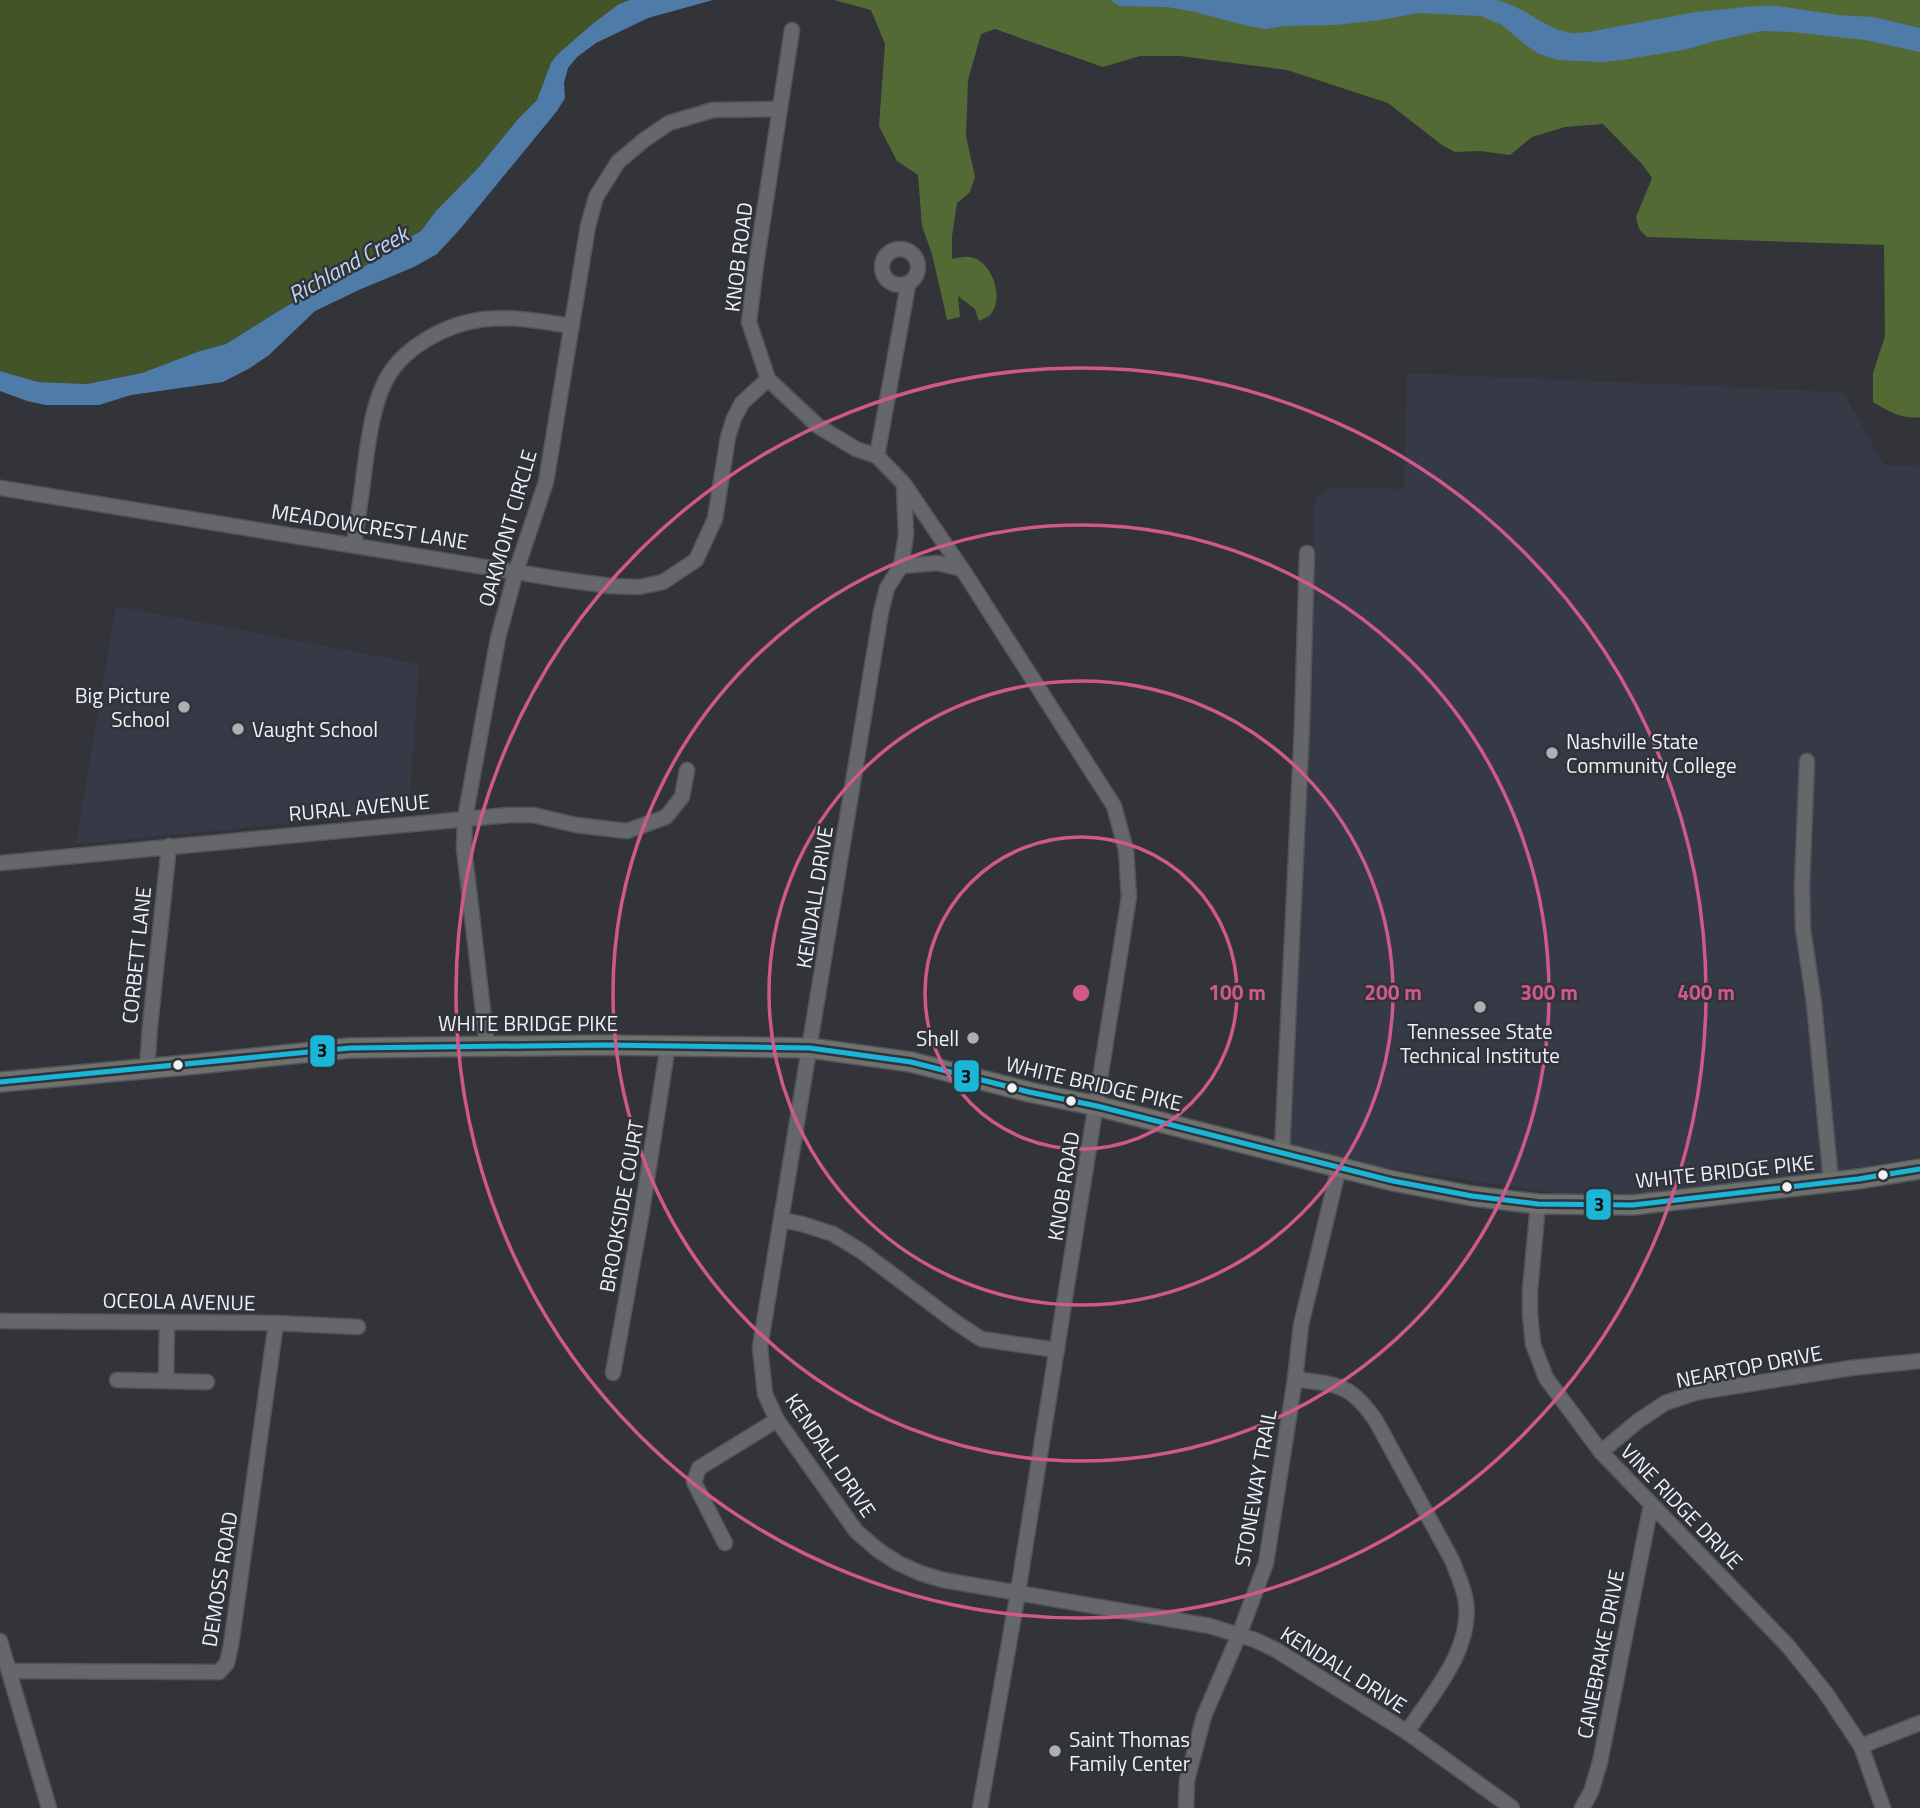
<svg xmlns="http://www.w3.org/2000/svg" width="1920" height="1808" viewBox="0 0 1920 1808" font-family="'Titillium Web',sans-serif">
<style>
.built{fill:#363946}
.green{fill:#435428}
.forest{fill:#546a35}
.water{fill:#4f7ba9}
.lines{fill:none;stroke-linecap:round;stroke-linejoin:round}
.minor-casing{stroke:#525358;stroke-width:17}
.major-casing{stroke:#525358;stroke-width:22}
.minor{stroke:#66676a;stroke-width:14}
.major{stroke:#6e716c;stroke-width:19}
.bus-1-casing{stroke:#31333b;stroke-width:10}
.bus-1{stroke:#1ab6d8;stroke-width:5}
.ring{fill:none;stroke:#d0598a;stroke-width:3.5}
.poi-dot{fill:#aeafb4;stroke:#31333b;stroke-width:2.5}
.bus-dot{fill:#f0f1f7;stroke:#31333b;stroke-width:2.5}
.labels{text-anchor:middle;dominant-baseline:central;stroke-width:5;stroke-linejoin:round;paint-order:stroke}
.street-label{font-size:21px;fill:#f0f1f7;stroke:#31333b}
.poi-label{font-size:21px;fill:#f0f1f7;stroke:#31333b;text-anchor:start}
.water-label{font-size:23px;font-style:italic;fill:#bbd5f2;stroke:#31333b}
.centre{fill:#d0598a;stroke:#31333b;stroke-width:3.5}
.ring-label{font-size:21px;text-anchor:middle;font-weight:bold;fill:#d0598a;stroke:#31333b;stroke-width:5;stroke-linejoin:round;paint-order:stroke}
.line-badge{stroke:#31333b;stroke-width:2.5}
.pale-badge-label{font-size:19px;text-anchor:middle;font-weight:bold;fill:#111}
</style>
<rect width="100%" height="100%" fill="#333439"/>
<g class="built">
<path d="M1407,373L1843,392L1884,465L1920,467V1157L1633,1205L1282,1152L1315,499L1322,492L1331,487L1404,489Z"/>
<path d="M116,606L419,664L409,812L76,844Z"/>
</g>
<path class="green" d="M0,0H630L619,4L537,100L518,119L479,167L436,211L421,231L402,242L374,261L285,307L226,344L200,351L142,373L87,384L38,382L0,371Z"/>
<path class="forest" d="M834,0H1920V417C1903,420 1888,411 1873,402V373L1885,336L1884,245L1647,237L1639,229L1636,217L1652,178L1643,165L1603,124L1565,127L1532,137L1510,155L1480,151L1455,152L1442,145L1388,103L1287,70L1180,56H1140L1103,67L995,29L981,34L968,80L966,136L975,177L970,192L957,203L952,236V259C958,258 964,256 969,257C992,259 1006,300 989,316C986,318 982,319 979,321L975,309L958,296L960,317L947,320L932,254L922,226L918,175L897,161L879,126L885,44L871,10Z"/>
<g class="water">
<path d="M630,0H713L648,18L596,43L577,57L568,68L564,83L565,98L557,111L461,228L437,254L414,267L361,289L315,311L269,355L250,368L223,382L131,395L99,405H46L27,401L0,391V371L38,382L87,384L142,373L200,351L226,344L285,307L374,261L402,242L421,231L436,211L479,167L518,119L537,100L551,63L557,55L590,26L619,4Z"/>
<path d="M1110,0H1497C1524,6 1544,29 1571,33C1576,34 1583,32 1588,32L1696,12L1756,6H1778L1838,15L1873,17L1920,28V52L1865,40L1793,32L1761,31L1711,42L1688,49L1622,60L1602,62L1578,61L1558,60L1539,54L1523,43L1502,25L1481,16L1419,13L1380,20L1335,25L1284,26L1265,29L1248,26L1191,11L1167,7L1120,6Z"/>
</g>
<g class="lines">
<g class="minor-casing">
<g id="minor">
<path d="M792,30L756,265L749,322L768,379L818,426L856,449L877,456L904,484L966,575L1114,806L1126,850L1129,897L1018,1592L980,1808"/>
<circle cx="900" cy="267" r="18"/>
<path d="M877,456L908,285"/>
<path d="M904,485L906,535L901,566L887,588L881,612L760,1347L765,1394L777,1420L856,1531L878,1550L898,1563L920,1573L943,1580L1210,1626L1255,1640L1276,1650L1407,1732L1512,1808"/>
<path d="M0,488L559,579L611,586L639,587L663,582L696,560L715,519L728,437L734,418L742,403L768,379"/>
<path d="M354,544C358,518 362,491 365,465C369,438 372,411 383,386C399,348 447,323 486,319C515,316 544,322 572,326"/>
<path d="M901,566L938,563L962,569"/>
<path d="M1807,761L1802,886L1803,929L1814,1003L1831,1182"/>
<path d="M0,863L509,815H533L576,825L627,831L666,817L682,797L687,770"/>
<path d="M487,1045L464,848L465,818L498,638L516,571L546,482L588,226L596,197L618,162L644,140L669,123L713,110L780,109"/>
<path d="M147,1069L150,1026L169,846"/>
<path d="M1282,1152L1302,727L1307,553"/>
<path d="M1538,1204L1530,1290V1315L1533,1344L1546,1378L1601,1452L1788,1646L1825,1692L1861,1746L1883,1808"/>
<path d="M781,1220L802,1224L833,1234L861,1251L954,1321L981,1339L1057,1350"/>
<path d="M0,1321L276,1323L358,1327"/>
<path d="M613,1373L642,1211L668,1045"/>
<path d="M1295,1379C1338,1385 1350,1383 1376,1421L1452,1560C1457,1574 1464,1587 1466,1602C1472,1651 1432,1694 1407,1732"/>
<path d="M117,1380L207,1382"/>
<path d="M166,1381L167,1322"/>
<path d="M1601,1452L1638,1421L1665,1403L1698,1392L1851,1368L1920,1361"/>
<path d="M725,1543L694,1482L699,1468L777,1420"/>
<path d="M0,1641L49,1808"/>
<path d="M9,1671L219,1672L227,1663L231,1645L276,1323"/>
<path d="M1861,1746L1920,1723"/>
<path d="M1186,1808L1187,1780L1204,1716L1239,1635L1266,1563L1295,1379L1301,1325L1339,1167"/>
<path d="M1582,1808L1591,1792L1600,1762L1651,1505"/>
</g>
</g>
<g class="major-casing">
<path id="major" d="M0,1082L197,1064L350,1048L603,1045L810,1048L911,1062L1029,1092L1097,1106L1393,1181L1472,1196L1538,1204L1633,1205L1858,1179L1920,1169"/>
</g>
<use href="#minor" class="minor"/>
<use href="#major" class="major"/>
<g class="bus-1-casing">
<path id="bus-1" d="M0,1082L350,1048L603,1045L810,1048L911,1062L1029,1092L1097,1106L1393,1181L1472,1196L1538,1204L1633,1205L1858,1179L1920,1169"/>
</g>
<use href="#bus-1" class="bus-1"/>
</g>
<g class="ring">
<circle cx="1081" cy="993" r="156"/>
<circle cx="1081" cy="993" r="312"/>
<circle cx="1081" cy="993" r="468"/>
<circle cx="1081" cy="993" r="625"/>
</g>
<g class="poi-dot">
<circle cx="184" cy="707" r="7"/>
<circle cx="238" cy="729" r="7"/>
<circle cx="1552" cy="753" r="7"/>
<circle cx="1480" cy="1007" r="7"/>
<circle cx="973" cy="1038" r="7"/>
<circle cx="1055" cy="1751" r="7"/>
</g>
<g class="bus-dot">
<circle cx="178" cy="1065" r="6"/>
<circle cx="1012" cy="1088" r="6"/>
<circle cx="1071" cy="1101" r="6"/>
<circle cx="1883" cy="1175" r="6"/>
<circle cx="1787" cy="1187" r="6"/>
</g>
<g class="labels">
<g class="street-label">
<text transform="translate(738 257) rotate(-83)">KNOB ROAD</text>
<text transform="translate(370 526) rotate(9)">MEADOWCREST LANE</text>
<text transform="translate(507 528) rotate(-74)">OAKMONT CIRCLE</text>
<text transform="translate(359 807) rotate(-5)">RURAL AVENUE</text>
<text transform="translate(814 897) rotate(-81)">KENDALL DRIVE</text>
<text transform="translate(136 955) rotate(-84)">CORBETT LANE</text>
<text x="528" y="1023">WHITE BRIDGE PIKE</text>
<text transform="translate(1094 1083) rotate(13)">WHITE BRIDGE PIKE</text>
<text transform="translate(1725 1171) rotate(-6)">WHITE BRIDGE PIKE</text>
<text transform="translate(1063 1186) rotate(-81)">KNOB ROAD</text>
<text transform="translate(621 1206) rotate(-80)">BROOKSIDE COURT</text>
<text transform="translate(179 1301) rotate(1)">OCEOLA AVENUE</text>
<text transform="translate(1749 1366) rotate(-11)">NEARTOP DRIVE</text>
<text transform="translate(831 1455) rotate(56)">KENDALL DRIVE</text>
<text transform="translate(1255 1488) rotate(-80)">STONEWAY TRAIL</text>
<text transform="translate(1682 1506) rotate(46)">VINE RIDGE DRIVE</text>
<text transform="translate(219 1579) rotate(-81)">DEMOSS ROAD</text>
<text transform="translate(1600 1654) rotate(-79)">CANEBRAKE DRIVE</text>
<text transform="translate(1344 1669) rotate(32)">KENDALL DRIVE</text>
</g>
<g class="poi-label">
<text x="170" y="695" text-anchor="end">Big Picture<tspan x="170" dy="24">School</tspan></text>
<text x="252" y="729">Vaught School</text>
<text x="1566" y="741">Nashville State<tspan x="1566" dy="24">Community College</tspan></text>
<text x="1480" y="1031" text-anchor="middle">Tennessee State<tspan x="1480" dy="24">Technical Institute</tspan></text>
<text x="959" y="1038" text-anchor="end">Shell</text>
<text x="1069" y="1739">Saint Thomas<tspan x="1069" dy="24">Family Center</tspan></text>
</g>
<g class="water-label">
<text transform="translate(348 264) rotate(-29)">Richland Creek</text>
</g>
</g>
<circle cx="1081" cy="993" r="10" class="centre"/>
<g class="ring-label">
<text x="1237" y="1000">100 m</text>
<text x="1393" y="1000">200 m</text>
<text x="1549" y="1000">300 m</text>
<text x="1706" y="1000">400 m</text>
</g>
<g class="line-badge">
<rect x="309" y="1034" width="27" height="34" rx="7" fill="#1ab6d8"/>
<rect x="953" y="1059" width="27" height="34" rx="7" fill="#1ab6d8"/>
<rect x="1585" y="1188" width="27" height="33" rx="7" fill="#1ab6d8"/>
</g>
<g class="pale-badge-label">
<text x="322" y="1057">3</text>
<text x="966" y="1083">3</text>
<text x="1599" y="1211">3</text>
</g>
</svg>
